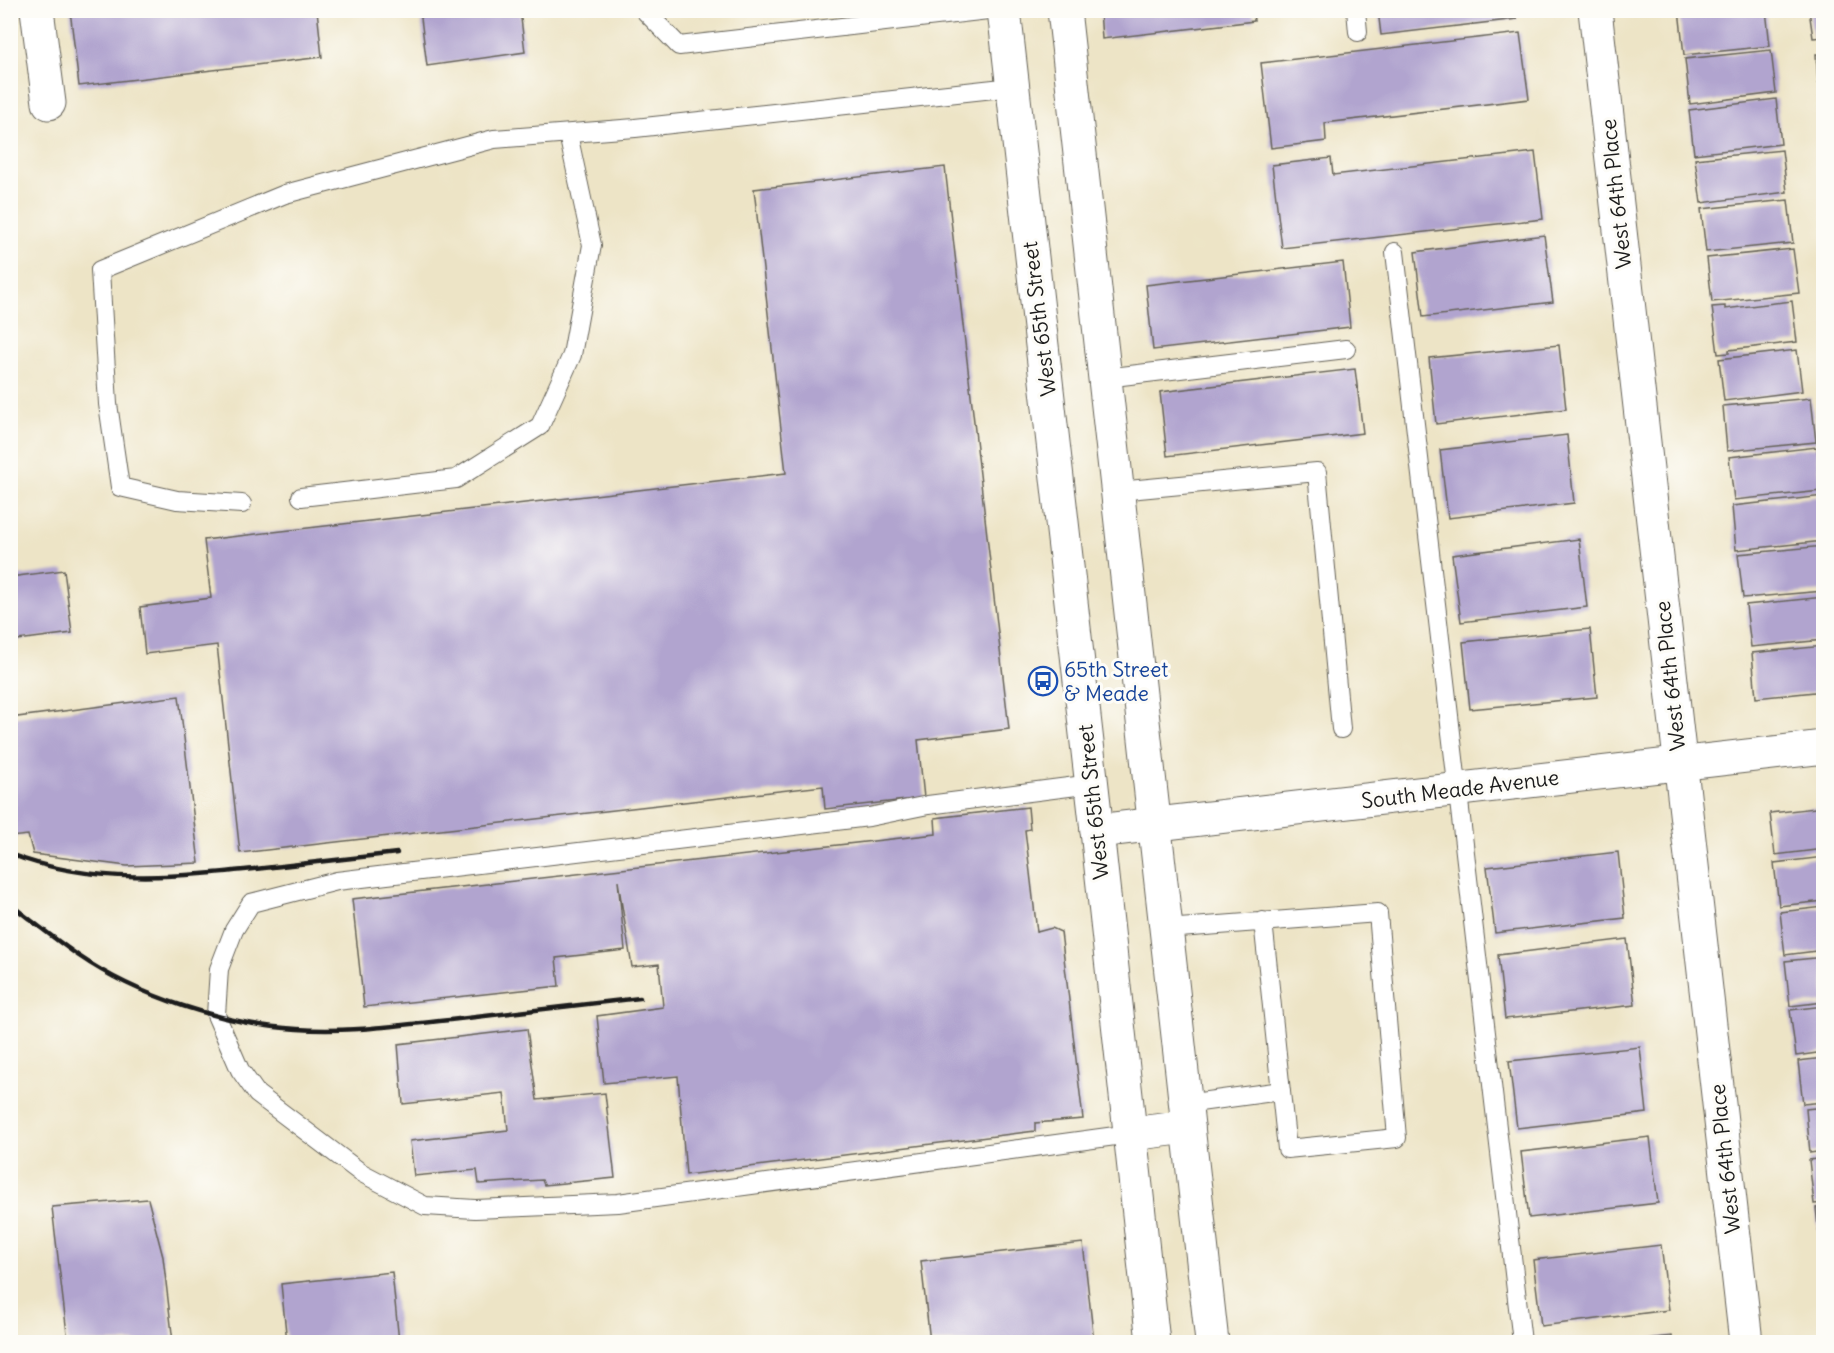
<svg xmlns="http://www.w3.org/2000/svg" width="1834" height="1353" viewBox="0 0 1834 1353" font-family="Delius,sans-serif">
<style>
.building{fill:#b1a4cf}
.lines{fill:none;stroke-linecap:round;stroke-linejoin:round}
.lane-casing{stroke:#656258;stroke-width:20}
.street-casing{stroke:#656258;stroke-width:35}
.secondary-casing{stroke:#656258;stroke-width:35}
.lane{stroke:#fff;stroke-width:18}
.street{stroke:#fff;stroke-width:33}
.secondary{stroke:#fff;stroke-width:33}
.rail{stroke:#1c1c1c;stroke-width:4.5}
.labels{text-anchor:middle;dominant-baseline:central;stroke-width:6;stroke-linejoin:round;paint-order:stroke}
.street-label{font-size:21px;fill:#1c1c1c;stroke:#fdfcf7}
.transit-label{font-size:21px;fill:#164399;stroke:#fdfcf7;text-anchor:start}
</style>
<rect width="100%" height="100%" fill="#fdfcf7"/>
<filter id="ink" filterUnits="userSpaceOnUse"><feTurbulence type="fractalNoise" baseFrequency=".0167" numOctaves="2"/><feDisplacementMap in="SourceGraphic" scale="12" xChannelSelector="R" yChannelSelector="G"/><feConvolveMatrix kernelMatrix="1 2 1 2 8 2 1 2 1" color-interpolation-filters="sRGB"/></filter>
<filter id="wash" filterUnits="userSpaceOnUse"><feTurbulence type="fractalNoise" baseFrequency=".008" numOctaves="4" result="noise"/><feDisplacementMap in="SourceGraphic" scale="24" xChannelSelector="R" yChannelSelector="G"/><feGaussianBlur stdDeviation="1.35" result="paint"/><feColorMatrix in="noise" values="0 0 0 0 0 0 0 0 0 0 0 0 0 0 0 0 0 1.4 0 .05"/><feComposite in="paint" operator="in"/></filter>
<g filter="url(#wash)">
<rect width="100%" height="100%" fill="#ede4c6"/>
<g id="blocks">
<g class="building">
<path d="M70,10H317L322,57L79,86Z"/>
<path d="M420,10H520L525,52L427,66Z"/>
<path d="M1100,10H1253L1254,21L1102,39Z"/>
<path d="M1378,10H1516L1517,19L1381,35Z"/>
<path d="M1679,10H1766L1770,46L1684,55Z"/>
<path d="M1809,10H1824V37L1813,38Z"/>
<path d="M1520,33L1529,99L1325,123L1326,141L1271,148L1261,63Z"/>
<path d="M1771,50L1776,93L1690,104L1685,59Z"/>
<path d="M1816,54H1824V83H1818Z"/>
<path d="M1776,99L1781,144L1694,154L1689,110Z"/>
<path d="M1782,150L1787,192L1701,203L1695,159Z"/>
<path d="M1535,152L1543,219L1282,248L1272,165L1331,158L1333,175Z"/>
<path d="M945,167L1009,729L918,740L924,798L825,809L823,786L240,853L217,645L145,654L140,607L211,598L204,540L786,473L754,189Z"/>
<path d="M1788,200L1793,243L1706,252L1701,209Z"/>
<path d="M1544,235L1553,302L1423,317L1415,252Z"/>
<path d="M1793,249L1799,293L1712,302L1707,258Z"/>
<path d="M1343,262L1350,327L1153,350L1146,285Z"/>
<path d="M1792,301L1797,342L1729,350V353L1718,354L1712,307L1725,306V309Z"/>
<path d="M1559,345L1566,409L1436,424L1429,358Z"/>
<path d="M1797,350L1802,391L1724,401L1719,359Z"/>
<path d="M1355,369L1363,433L1167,456L1160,392Z"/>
<path d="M1811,398L1816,442L1727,451L1723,406Z"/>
<path d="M1567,435L1574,503L1448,518L1440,450Z"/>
<path d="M1817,447L1821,491L1734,500L1729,457Z"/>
<path d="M1824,496V541L1736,550L1732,506Z"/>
<path d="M1579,539L1587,607L1461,622L1452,555Z"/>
<path d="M1824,546V591L1743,598L1738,554Z"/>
<path d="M64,570L72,633L10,641V577Z"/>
<path d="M1824,597V640L1751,647L1746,605Z"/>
<path d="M1590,629L1597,697L1470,709L1463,642Z"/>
<path d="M1824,646V691L1756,698L1752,653Z"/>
<path d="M179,696L199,863L127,866L33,854L28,835L10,837V718Z"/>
<path d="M1028,807L1030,829L1025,830L1037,932L1052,928L1061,932L1083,1119L1035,1123V1131L686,1175L678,1076L604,1083L597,1016L663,1007L659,964L632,967L618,881L625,950L556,958L559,986L364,1007L352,899L936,834L935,818Z"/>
<path d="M1824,807V849L1775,855L1770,813Z"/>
<path d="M1618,852L1625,918L1495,933L1487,867Z"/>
<path d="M1824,857V901L1779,906L1774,863Z"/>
<path d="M1824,907V950L1785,955L1780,912Z"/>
<path d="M1627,939L1635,1005L1505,1019L1498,955Z"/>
<path d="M1824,957V1002L1790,1006L1785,961Z"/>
<path d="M1824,1006V1052L1796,1056L1790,1010Z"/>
<path d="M527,1029L537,1100L605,1093L615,1178L544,1185L542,1180L479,1184L477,1170L414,1176L410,1141L508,1130L504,1093L403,1104L398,1044Z"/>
<path d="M1640,1047L1647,1113L1517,1128L1509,1061Z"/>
<path d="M1824,1058V1102L1803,1104L1798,1061Z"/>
<path d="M1824,1107V1151L1810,1153L1806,1109Z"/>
<path d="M1650,1137L1658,1203L1529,1218L1521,1152Z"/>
<path d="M1824,1158V1203L1814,1204L1809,1160Z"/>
<path d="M148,1199L163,1257L173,1342H68L52,1207Z"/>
<path d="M1824,1207V1251L1821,1252L1816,1208Z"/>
<path d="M1083,1243L1094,1342H930L921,1261Z"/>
<path d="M1661,1245L1669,1310L1541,1326L1533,1260Z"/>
<path d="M392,1272L399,1342H287L281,1284Z"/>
<path d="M1672,1336L1673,1342H1629V1341Z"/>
</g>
</g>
</g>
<g filter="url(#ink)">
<use href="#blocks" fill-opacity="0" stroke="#656258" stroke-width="1.5"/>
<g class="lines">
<g class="lane-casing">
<g id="lane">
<path d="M644,10L679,46L988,10"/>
<path d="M1356,10L1358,32"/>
<path d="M1395,252L1522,1342"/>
<path d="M1105,378L1346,349"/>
<path d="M1118,491L1317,472L1341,729"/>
<path d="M301,497L456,479L540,426L572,355L592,245L568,134"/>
<path d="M242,504L177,500L120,487L108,404L100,270L285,194L494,139L635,128L1012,87"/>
<path d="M1092,784L928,805L869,817L337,881L251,903L234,930L219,969L216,1015L240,1070L257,1094L360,1172L425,1206L475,1209L618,1203L1130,1134"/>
<path d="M1166,929L1378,913L1397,1138L1287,1149L1263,921"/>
<path d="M1185,1104L1281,1091"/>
</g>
</g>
<g class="street-casing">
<g id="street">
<path d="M37,10L49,103"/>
<path d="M1595,10L1746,1342"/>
<path d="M1097,831L1824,747"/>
</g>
</g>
<g class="secondary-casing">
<g id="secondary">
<path d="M1004,10L1097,831L1153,1342"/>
<path d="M1064,10L1212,1342"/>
<path d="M1130,1134L1188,1127"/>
</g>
</g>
<use href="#lane" class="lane"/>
<use href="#street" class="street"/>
<use href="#secondary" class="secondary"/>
<g class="rail">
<path d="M10,854C91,886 181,877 264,868C309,863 353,858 397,853"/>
<path d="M10,904C33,922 56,940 79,956C137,996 226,1025 297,1029C348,1033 399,1025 450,1020C514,1012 577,1005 640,998"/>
</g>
</g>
</g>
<defs>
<g id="bus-ring" transform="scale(1.5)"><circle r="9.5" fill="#fdfcf7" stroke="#1a4fb4" stroke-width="1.5"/><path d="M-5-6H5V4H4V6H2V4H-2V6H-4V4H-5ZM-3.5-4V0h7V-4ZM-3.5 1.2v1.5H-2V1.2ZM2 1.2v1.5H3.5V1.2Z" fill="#1a4fb4"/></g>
</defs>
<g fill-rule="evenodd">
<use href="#bus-ring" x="1043" y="681"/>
</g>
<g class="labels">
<g class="street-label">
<text transform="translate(1616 194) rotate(-96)">West 64th Place</text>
<text transform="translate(1039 319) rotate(-97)">West 65th Street</text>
<text transform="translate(1670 676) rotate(-96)">West 64th Place</text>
<text transform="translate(1460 789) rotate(-7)">South Meade Avenue</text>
<text transform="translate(1093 802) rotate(-96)">West 65th Street</text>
<text transform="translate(1725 1159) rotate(-96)">West 64th Place</text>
</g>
<g class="transit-label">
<text x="1064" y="669">65th Street<tspan x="1064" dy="24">&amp; Meade</tspan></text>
</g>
</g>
<rect width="1834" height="1353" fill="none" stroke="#fdfcf7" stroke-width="36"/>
</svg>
